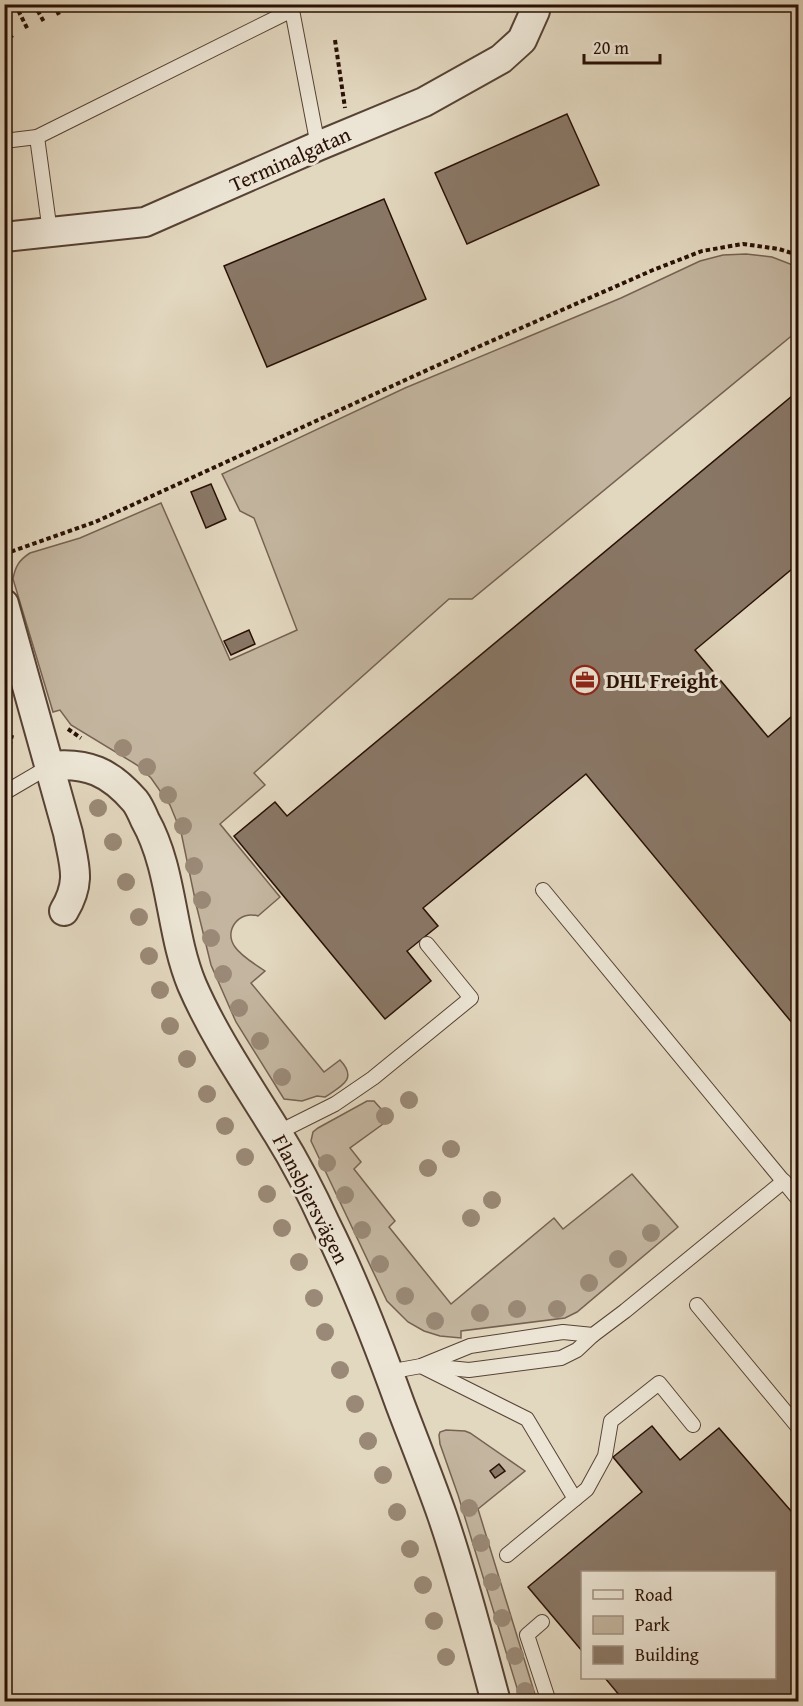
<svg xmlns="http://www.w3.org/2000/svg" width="803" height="1706" viewBox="0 0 803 1706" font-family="'Gentium Book Plus',serif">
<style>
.green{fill:#c3b59f;stroke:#766252;stroke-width:1.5}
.building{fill:#897766;stroke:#291005;stroke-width:1.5}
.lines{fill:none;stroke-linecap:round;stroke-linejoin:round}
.lane-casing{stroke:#574234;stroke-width:16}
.street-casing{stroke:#574234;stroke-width:32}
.path{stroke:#291005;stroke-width:4;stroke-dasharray:4.5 3;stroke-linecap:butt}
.lane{stroke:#ece5d5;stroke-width:14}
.street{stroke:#ece5d5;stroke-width:28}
.tree{fill:#9a8976}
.labels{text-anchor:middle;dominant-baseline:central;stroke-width:6;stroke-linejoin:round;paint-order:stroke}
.street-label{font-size:21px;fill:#291005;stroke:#ece5d5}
.poi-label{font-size:21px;font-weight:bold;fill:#291005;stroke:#ece5d5;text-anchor:start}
</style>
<rect width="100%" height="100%" fill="#e2d7bf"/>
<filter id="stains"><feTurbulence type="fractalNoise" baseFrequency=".00333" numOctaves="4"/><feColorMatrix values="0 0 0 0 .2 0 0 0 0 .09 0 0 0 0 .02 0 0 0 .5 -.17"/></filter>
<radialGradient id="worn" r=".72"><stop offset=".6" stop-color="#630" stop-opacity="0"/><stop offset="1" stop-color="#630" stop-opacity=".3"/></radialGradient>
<g class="green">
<path d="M746,254L772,257L798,267V334L795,333L472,599H449L254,773L265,785L220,824L280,897L258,916C239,910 223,931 235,947C242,957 255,964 265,971L251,983L324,1072L340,1060C358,1079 342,1086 325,1097L317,1096L302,1101L284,1099L236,1022L211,965L196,904L181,832L170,805L151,778L137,765L71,725L60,710L53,712L13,579C15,567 19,560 30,553L80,538L161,503L230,660L297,630L254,518L240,511L222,474L405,388L621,298L700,261L723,255Z"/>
<path d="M367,1101H374L390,1119L350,1148L361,1162L354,1169L395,1221L389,1227L451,1304L554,1218L563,1229L632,1174L678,1227L577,1312L565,1318L461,1331V1338L440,1336L424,1331L408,1322L387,1301L311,1141L313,1132L318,1128Z"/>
<path d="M446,1430L465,1431L470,1433L525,1471L478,1509L537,1701H521L458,1495L440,1444L439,1435L440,1432Z"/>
</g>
<g class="building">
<path d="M567,114L599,185L467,244L435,173Z"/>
<path d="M384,199L426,299L267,367L224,266Z"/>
<path d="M798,391V564L695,650L768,737L798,711V1030L586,774L423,908L438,926L407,951L431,981L385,1019L234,836L275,802L287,816Z"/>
<path d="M211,484L226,519L206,528L191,492Z"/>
<path d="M249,630L255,644L231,655L224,641Z"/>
<path d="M652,1426L680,1460L719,1428L798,1519V1702H625L605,1678H774V1572H582V1651L528,1587L642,1492L613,1457Z"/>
<path d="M499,1464L505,1471L495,1478L490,1471Z"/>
</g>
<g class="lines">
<g class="lane-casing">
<g id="lane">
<path d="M37,137L50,232"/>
<path d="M4,141L37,137L292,10L318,146"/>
<path d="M4,793L50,766"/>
<path d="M543,890L798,1199"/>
<path d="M277,1133L335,1104L373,1078L471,998L427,944"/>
<path d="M697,1305L798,1427"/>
<path d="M421,1366L527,1419L575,1499"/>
<path d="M429,1366L469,1370L561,1358L577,1350L593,1335"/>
<path d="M388,1372L421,1366L470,1346L563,1332L593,1335L625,1311L784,1181"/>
<path d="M507,1555L587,1489L605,1456L611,1421L659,1383L693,1425"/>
<path d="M542,1622L527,1635L549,1702"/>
</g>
</g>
<g class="street-casing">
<g id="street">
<path d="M4,237L145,222L318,146L424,102L501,59L522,40L535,11V4"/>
<path d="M4,604L68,833C74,865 82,881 64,911"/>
<path d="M50,766C87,762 110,772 135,801C139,806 142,813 145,820C173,870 170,932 192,985C215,1038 248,1085 278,1134C296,1163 312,1194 326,1225C355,1283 378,1343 400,1404C414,1441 429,1478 442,1515C463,1576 479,1639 496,1702"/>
</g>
</g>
<g class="path">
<path d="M15,4L28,30"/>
<path d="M34,4L44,22"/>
<path d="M54,4L59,15"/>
<path d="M74,4L75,7"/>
<path d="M4,23L12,38"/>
<path d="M335,40L345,108"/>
<path d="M4,554L95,522L471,350L653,270L702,251L743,244L779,249L798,255"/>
<path d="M68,729L81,738"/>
<path d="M4,759L7,757L12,735"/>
</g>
<use href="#lane" class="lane"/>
<use href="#street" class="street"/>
</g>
<g class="tree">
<circle cx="123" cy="748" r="9"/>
<circle cx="147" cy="767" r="9"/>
<circle cx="168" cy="795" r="9"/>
<circle cx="98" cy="808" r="9"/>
<circle cx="183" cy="826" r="9"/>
<circle cx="113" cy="842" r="9"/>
<circle cx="194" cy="866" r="9"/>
<circle cx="126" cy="882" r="9"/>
<circle cx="202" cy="900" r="9"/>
<circle cx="139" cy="917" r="9"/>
<circle cx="211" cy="938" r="9"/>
<circle cx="149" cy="956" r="9"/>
<circle cx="223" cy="974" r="9"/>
<circle cx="160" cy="990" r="9"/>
<circle cx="239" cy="1008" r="9"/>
<circle cx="170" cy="1026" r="9"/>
<circle cx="260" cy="1041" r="9"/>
<circle cx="187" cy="1059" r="9"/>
<circle cx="282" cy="1077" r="9"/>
<circle cx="207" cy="1094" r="9"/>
<circle cx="409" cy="1100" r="9"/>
<circle cx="385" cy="1116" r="9"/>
<circle cx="225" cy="1126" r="9"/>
<circle cx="451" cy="1149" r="9"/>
<circle cx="245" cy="1157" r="9"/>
<circle cx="327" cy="1163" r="9"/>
<circle cx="428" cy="1168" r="9"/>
<circle cx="267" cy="1194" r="9"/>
<circle cx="345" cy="1195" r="9"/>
<circle cx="492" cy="1200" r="9"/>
<circle cx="471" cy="1218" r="9"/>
<circle cx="282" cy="1228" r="9"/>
<circle cx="362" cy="1230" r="9"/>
<circle cx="651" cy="1233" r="9"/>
<circle cx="618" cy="1259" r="9"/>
<circle cx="299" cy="1262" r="9"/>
<circle cx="380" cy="1264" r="9"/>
<circle cx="589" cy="1283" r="9"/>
<circle cx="405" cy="1296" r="9"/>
<circle cx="314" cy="1298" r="9"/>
<circle cx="517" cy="1309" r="9"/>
<circle cx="557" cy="1309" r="9"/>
<circle cx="480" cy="1313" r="9"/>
<circle cx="435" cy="1321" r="9"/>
<circle cx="325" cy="1332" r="9"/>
<circle cx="340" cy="1370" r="9"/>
<circle cx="355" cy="1404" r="9"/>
<circle cx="368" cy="1441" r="9"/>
<circle cx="383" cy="1475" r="9"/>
<circle cx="469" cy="1508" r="9"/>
<circle cx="397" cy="1512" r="9"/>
<circle cx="481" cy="1543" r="9"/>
<circle cx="410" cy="1549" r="9"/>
<circle cx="492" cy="1582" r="9"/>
<circle cx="423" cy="1585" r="9"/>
<circle cx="502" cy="1618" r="9"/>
<circle cx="434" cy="1621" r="9"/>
<circle cx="515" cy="1656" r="9"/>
<circle cx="446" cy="1657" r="9"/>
<circle cx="525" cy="1691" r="9"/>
</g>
<defs>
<g id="office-ring" transform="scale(1.5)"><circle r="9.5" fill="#ece5d5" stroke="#8f2418" stroke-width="1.5"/><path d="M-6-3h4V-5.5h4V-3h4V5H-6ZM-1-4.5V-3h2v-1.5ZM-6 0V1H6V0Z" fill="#8f2418"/></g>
</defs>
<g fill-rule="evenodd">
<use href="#office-ring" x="585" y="680"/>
</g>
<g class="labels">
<g class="street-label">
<text transform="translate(290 159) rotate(-24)">Terminalgatan</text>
<text transform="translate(311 1199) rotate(63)">Flansbjersvägen</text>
</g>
<g class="poi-label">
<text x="606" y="680">DHL Freight</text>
</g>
</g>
<rect width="803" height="1706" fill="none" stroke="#e2d7bf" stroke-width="24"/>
<rect x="6" y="6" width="791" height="1694" fill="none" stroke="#291005" stroke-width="3"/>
<rect x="12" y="12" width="779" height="1682" fill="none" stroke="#291005" stroke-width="1.5"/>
<rect x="581" y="1571" width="195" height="108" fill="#ece5d5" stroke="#9e9082" stroke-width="1.5"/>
<rect x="593" y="1590" width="30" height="9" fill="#ece5d5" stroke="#9e9082" stroke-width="1.5"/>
<text x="635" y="1601" font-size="18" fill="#291005">Road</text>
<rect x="593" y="1616" width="30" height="18" fill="#c3b59f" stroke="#9e9082" stroke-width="1.5"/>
<text x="635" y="1631" font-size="18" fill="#291005">Park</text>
<rect x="593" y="1646" width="30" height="18" fill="#897766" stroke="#9e9082" stroke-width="1.5"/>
<text x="635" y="1661" font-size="18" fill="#291005">Building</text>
<path d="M584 54v9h76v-9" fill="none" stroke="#291005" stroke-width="3"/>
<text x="593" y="54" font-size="18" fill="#291005" stroke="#ece5d5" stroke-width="4.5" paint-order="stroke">20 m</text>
<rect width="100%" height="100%" filter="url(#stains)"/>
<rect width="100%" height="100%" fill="url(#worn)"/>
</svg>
